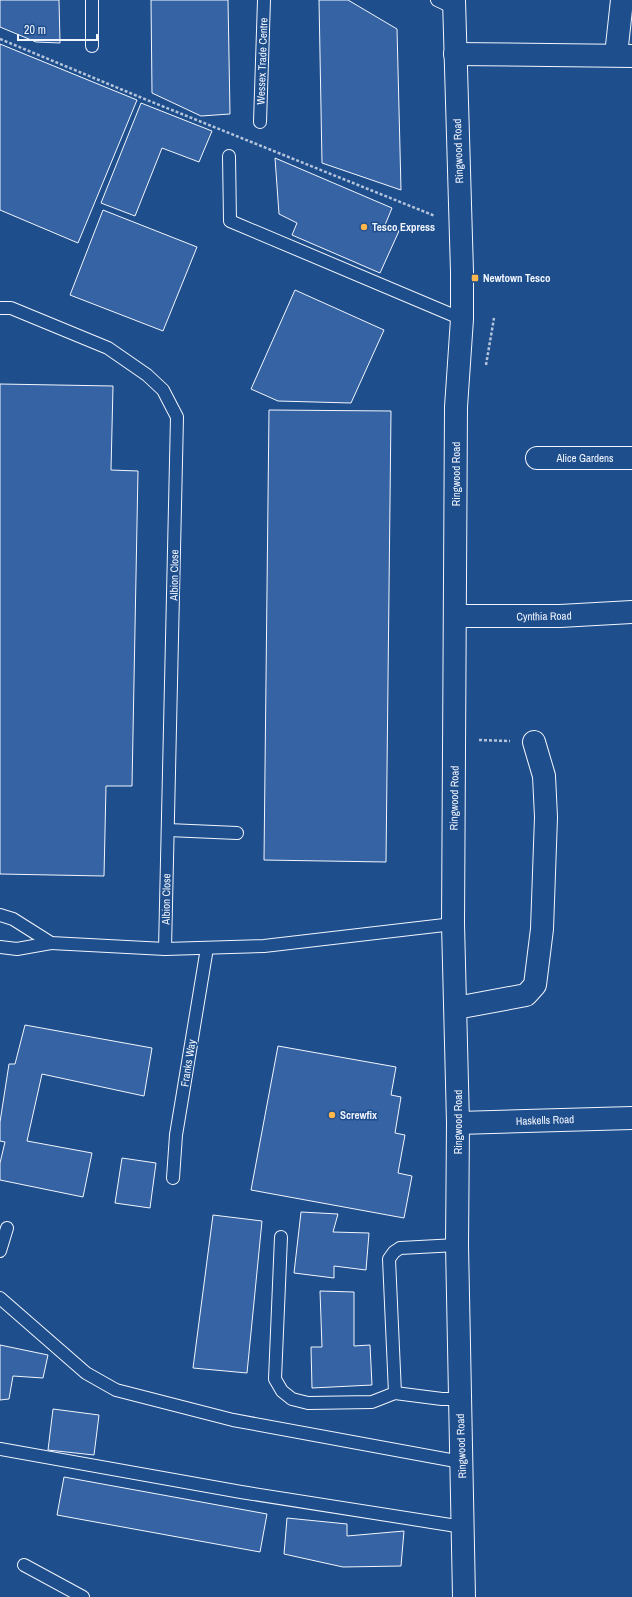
<svg xmlns="http://www.w3.org/2000/svg" width="632" height="1597" viewBox="0 0 632 1597" font-family="'Archivo Narrow',sans-serif">
<style>
.building{fill:#3563a3;stroke:#f2f6ff}
.lines{fill:none;stroke-linecap:round;stroke-linejoin:round}
.service-casing{stroke:#f2f6ff;stroke-width:14}
.minor-casing{stroke:#f2f6ff;stroke-width:24}
.secondary-casing{stroke:#f2f6ff;stroke-width:24}
.path{stroke:#b3c4dc;stroke-width:2.5;stroke-dasharray:3 2;stroke-linecap:butt}
.service{stroke:#1f4e8c;stroke-width:12}
.minor{stroke:#1f4e8c;stroke-width:22}
.secondary{stroke:#1f4e8c;stroke-width:22}
.poi-dot{fill:#ffb74d;stroke:#1f4e8c;stroke-width:1.5}
.labels{text-anchor:middle;dominant-baseline:central;stroke-width:3;stroke-linejoin:round;paint-order:stroke}
.street-label{font-size:11px;fill:#f2f6ff;stroke:#1f4e8c}
.poi-label{font-size:11px;font-weight:bold;fill:#f2f6ff;stroke:#1f4e8c;text-anchor:start}
</style>
<rect width="100%" height="100%" fill="#1f4e8c"/>
<g class="building">
<path d="M0,0H59L60,43L36,42L0,27Z"/>
<path d="M151,0H228L230,114L201,116L152,93Z"/>
<path d="M319,0H348L397,29L401,190L322,163Z"/>
<path d="M0,44L137,100L78,243L0,210Z"/>
<path d="M141,103L212,131L199,162L162,148L135,216L101,203Z"/>
<path d="M275,158L392,208L385,225L399,231L380,273L292,235L297,223L279,214Z"/>
<path d="M103,210L197,247L163,331L70,295Z"/>
<path d="M295,290L384,330L351,403L278,401L251,389Z"/>
<path d="M0,384L113,386L111,470L138,471L132,786H106L104,876L0,874Z"/>
<path d="M269,410L391,411L386,862L264,860Z"/>
<path d="M25,1025L152,1048L144,1096L42,1074L27,1141L92,1153L83,1197L0,1180V1163L5,1142L0,1141V1122L9,1064H15Z"/>
<path d="M278,1046L396,1067L391,1095L401,1097L395,1133L405,1135L398,1173L412,1176L404,1218L251,1190Z"/>
<path d="M122,1158L156,1163L150,1208L115,1203Z"/>
<path d="M301,1212L338,1214L333,1232L369,1233L366,1270L334,1266V1278L294,1273Z"/>
<path d="M213,1215L262,1221L247,1373L193,1368Z"/>
<path d="M320,1291L354,1292V1346L370,1345L372,1385L312,1388L311,1347H322Z"/>
<path d="M0,1345L48,1355L43,1378L13,1376L9,1399L0,1400Z"/>
<path d="M53,1409L99,1415L94,1455L48,1450Z"/>
<path d="M64,1477L267,1514L260,1552L57,1515Z"/>
<path d="M287,1518L347,1524V1536L404,1531L401,1566L343,1567L284,1554Z"/>
</g>
<g class="lines">
<g class="service-casing">
<g id="service">
<path d="M437,0L454,8"/>
<path d="M92,46V0"/>
<path d="M260,122L264,0"/>
<path d="M229,156L230,221L462,319"/>
<path d="M0,308H11L108,348L147,375L163,390L177,417L165,949"/>
<path d="M168,830L237,833"/>
<path d="M0,915L13,919L51,943L165,949L264,946L453,924"/>
<path d="M0,947L17,949L51,943"/>
<path d="M173,1178L176,1135L207,948"/>
<path d="M281,1237L275,1379L282,1391L292,1399L308,1403L372,1402L395,1393L442,1399H459"/>
<path d="M0,1251L7,1228"/>
<path d="M0,1298L86,1373L116,1390L233,1420L461,1462"/>
<path d="M395,1393L389,1259L394,1252L400,1248L457,1245"/>
<path d="M0,1449L241,1492L463,1527"/>
<path d="M24,1565L83,1597"/>
</g>
</g>
<g class="minor-casing">
<g id="minor">
<path d="M455,54L632,56"/>
<path d="M616,55L622,0"/>
<path d="M537,458H632"/>
<path d="M455,616H560L632,612"/>
<path d="M456,1008L526,995L535,985L542,929L546,817L544,776L534,742"/>
<path d="M458,1123L632,1118"/>
</g>
</g>
<g class="secondary-casing">
<path id="secondary" d="M454,0L462,272V319L456,407L453,924L458,1123L457,1245L464,1597"/>
</g>
<g class="path">
<path d="M0,39L147,100L435,216"/>
<path d="M486,365L494,318"/>
<path d="M479,740L510,741"/>
</g>
<use href="#service" class="service"/>
<use href="#minor" class="minor"/>
<use href="#secondary" class="secondary"/>
</g>
<g class="poi-dot">
<circle cx="364" cy="227" r="4"/>
<rect x="471" y="274" width="8" height="8" rx="2"/>
<circle cx="332" cy="1115" r="4"/>
</g>
<g class="labels">
<g class="street-label">
<text transform="translate(262 61) rotate(-88)">Wessex Trade Centre</text>
<text transform="translate(458 151) rotate(-92)">Ringwood Road</text>
<text x="585" y="458">Alice Gardens</text>
<text transform="translate(456 474) rotate(-90)">Ringwood Road</text>
<text transform="translate(174 575) rotate(-89)">Albion Close</text>
<text transform="translate(544 616) rotate(-1)">Cynthia Road</text>
<text transform="translate(454 798) rotate(-89)">Ringwood Road</text>
<text transform="translate(166 899) rotate(-89)">Albion Close</text>
<text transform="translate(188 1063) rotate(-81)">Franks Way</text>
<text transform="translate(545 1120) rotate(-2)">Haskells Road</text>
<text transform="translate(458 1122) rotate(-90)">Ringwood Road</text>
<text transform="translate(461 1446) rotate(-92)">Ringwood Road</text>
</g>
<g class="poi-label">
<text x="372" y="227">Tesco Express</text>
<text x="483" y="278">Newtown Tesco</text>
<text x="340" y="1115">Screwfix</text>
</g>
</g>
<path d="M18 34v6h79v-6" fill="none" stroke="#f2f6ff" stroke-width="2"/>
<text x="24" y="34" font-size="12" fill="#f2f6ff" stroke="#1f4e8c" stroke-width="3" paint-order="stroke">20 m</text>
</svg>
